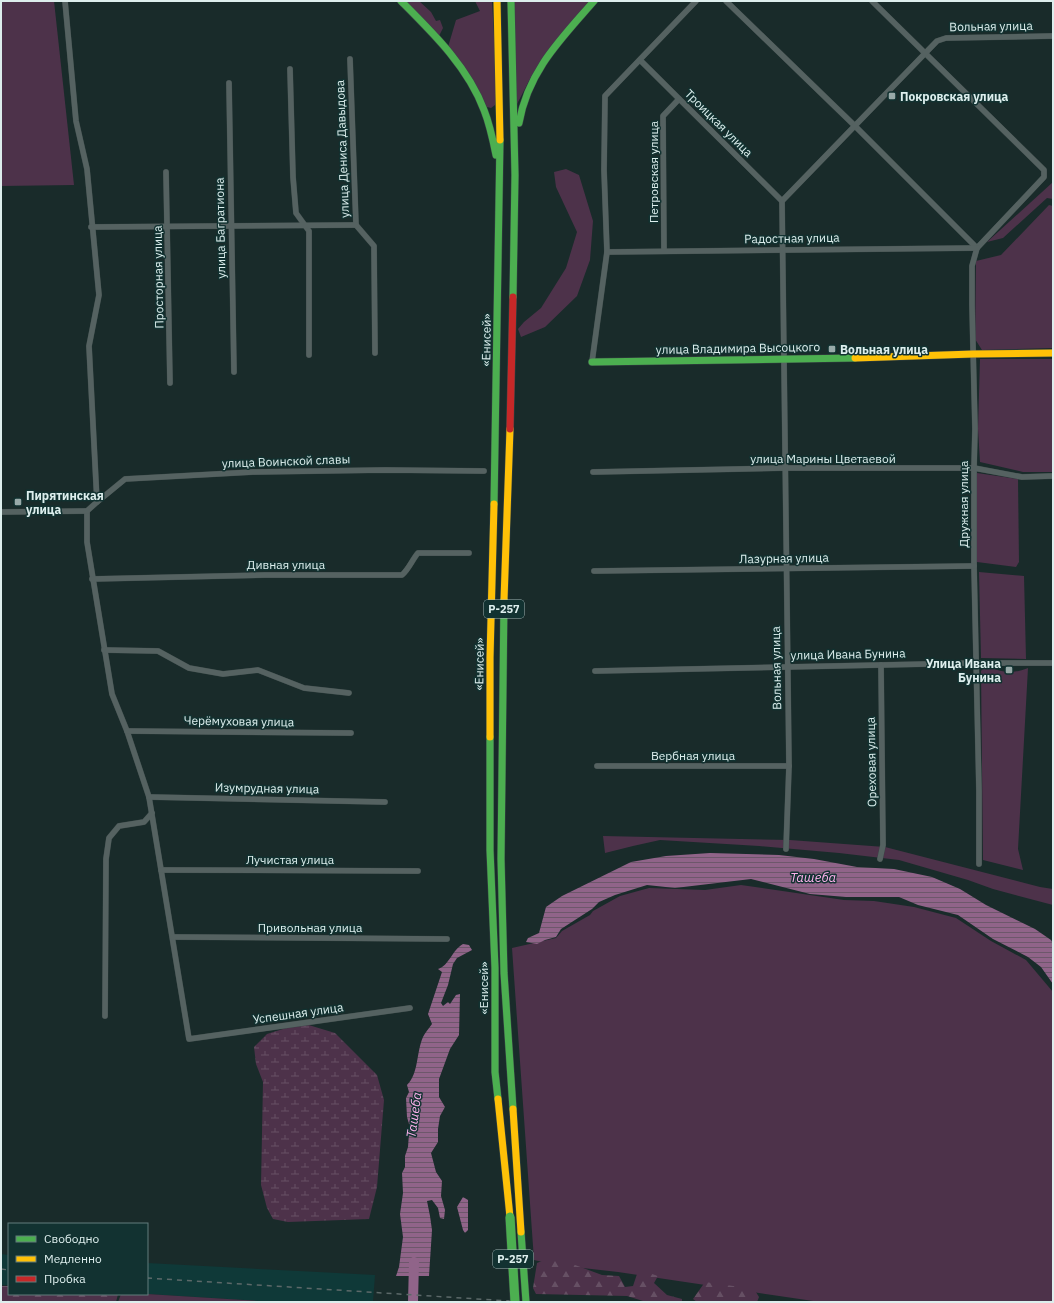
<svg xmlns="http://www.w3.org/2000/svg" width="1054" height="1303" viewBox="0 0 1054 1303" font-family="'IBM Plex Sans',sans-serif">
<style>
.built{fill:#0f3938}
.grass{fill:#4d324a}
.forest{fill:url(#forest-firs)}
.wetland{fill:url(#wetland-marsh)}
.water{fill:url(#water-rules)}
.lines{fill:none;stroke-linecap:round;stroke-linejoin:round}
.river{stroke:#906489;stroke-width:10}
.street-casing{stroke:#394746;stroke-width:6}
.fast-casing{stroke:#394746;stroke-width:8}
.slow-casing{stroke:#394746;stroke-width:8}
.jam-casing{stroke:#394746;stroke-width:8}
.street{stroke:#556261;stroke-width:5.5}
.fast{stroke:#4caf50;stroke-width:7}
.slow{stroke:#ffc107;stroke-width:7}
.jam{stroke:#c62828;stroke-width:7}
.rail{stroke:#5c6969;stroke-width:1.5;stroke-dasharray:5 5;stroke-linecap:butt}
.fast-bridge-casing{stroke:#394746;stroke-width:10;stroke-linecap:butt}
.fast-bridge{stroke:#4caf50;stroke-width:9}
.poi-dot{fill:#98aaa9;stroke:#123231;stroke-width:1.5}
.labels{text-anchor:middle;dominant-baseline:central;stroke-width:3;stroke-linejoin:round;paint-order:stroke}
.shield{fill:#123231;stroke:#a0b6b5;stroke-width:1}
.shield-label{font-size:11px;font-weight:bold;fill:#ddeeed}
.street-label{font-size:12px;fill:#ddeeed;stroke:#123231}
.poi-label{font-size:12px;font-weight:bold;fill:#ddeeed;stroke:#123231;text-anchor:start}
.water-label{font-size:13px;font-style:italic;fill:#fcb1ec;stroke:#123231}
</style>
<defs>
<pattern id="forest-firs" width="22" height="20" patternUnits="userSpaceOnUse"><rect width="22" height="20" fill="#4d324a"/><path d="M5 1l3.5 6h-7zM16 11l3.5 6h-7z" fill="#665064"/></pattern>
<pattern id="wetland-marsh" width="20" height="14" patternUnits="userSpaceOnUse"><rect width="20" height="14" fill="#4d324a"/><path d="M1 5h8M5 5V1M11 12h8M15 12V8" fill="none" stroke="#665064"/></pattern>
<pattern id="water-rules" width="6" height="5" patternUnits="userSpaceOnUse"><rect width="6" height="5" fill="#906489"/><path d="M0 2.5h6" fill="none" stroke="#6d576b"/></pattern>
</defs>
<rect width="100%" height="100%" fill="#192b2a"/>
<g class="built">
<path d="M1,1254L9,1255V1285H1Z"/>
<path d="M147,1263L375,1275L373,1302H275L147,1294Z"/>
</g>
<g class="grass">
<path d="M1,1H54L74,185L1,186Z"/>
<path d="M404,1H419L431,12L436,21L440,20L443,28L439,36Z"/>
<path d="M475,1H492L496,70L495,105L491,108L487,107L475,86L448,47L456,20L480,11Z"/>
<path d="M513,1H591L532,75L516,106Z"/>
<path d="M566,169L579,175L593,221L590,260L577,296L545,327L521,337L518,329L524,322L541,308L566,268L577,232L556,187L554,172Z"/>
<path d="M1053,182V199L1047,198L1003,238L987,242Z"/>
<path d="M1049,205L1053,206V348L982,350L975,339L976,261L1001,255Z"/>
<path d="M980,359H1053V472H1023L980,462L978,429Z"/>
<path d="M977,473L1018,479L1019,562L1016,567L977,562Z"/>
<path d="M979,572L1024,576L1026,659L981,658Z"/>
<path d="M985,666C1003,672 1009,675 1028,668L1018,849L1023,870L983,860L981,671Z"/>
<path d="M603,836L790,840L885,847L1040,887L1053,889V905L993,889L968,880L899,860L839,853L759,846L660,840L633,846L605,853Z"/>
<path d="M741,885L844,900L874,901L914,907L956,918L991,941L1026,960L1053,992V1302H820L618,1272L556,1265L534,1260L512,948L556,938L562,931L590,915L593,911L620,896L649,888L705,890Z"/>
<path d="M121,1294H147L275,1302H118Z"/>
</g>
<g class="forest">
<path d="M547,1259L567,1262L602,1275L619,1276L625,1287L633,1286L637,1274L649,1273L658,1276L654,1283L667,1295L682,1299V1302L643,1301L627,1296L536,1294L533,1288L537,1263Z"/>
<path d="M705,1282L754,1289L759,1297L757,1302H697L693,1299Z"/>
<path d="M1,1286H9V1294H118L116,1302H1Z"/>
</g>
<path class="wetland" d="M302,1023L335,1033L377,1075L384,1100L377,1187L369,1219L288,1222L273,1219L267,1208L261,1185L263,1082L256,1064L254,1047L267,1034Z"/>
<g class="water">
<path d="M710,853L779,855L814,859L857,867L894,869L932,877L960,889L986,905L1035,929L1051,940L1053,944V984L1041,967L1028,957L993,939L958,915L918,905L899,897H846L810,894L751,879L675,888L647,885L615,895L599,902L592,909L561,929L556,937L545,940L537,944L526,942L528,938L539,933L546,907L562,896L631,862L666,856Z"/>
<path d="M463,944L469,945L472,950L457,958L453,964L448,985L441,1003L443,1006L448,1002L450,1004L456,995L460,994L459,1035L450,1049L439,1079V1097L445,1107L440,1116L438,1129V1142L431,1153L436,1172L442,1181L441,1196L445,1210L444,1219L440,1218L438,1208L432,1200L427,1201L430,1216L432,1230L429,1276H396L399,1267L403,1237L400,1214L403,1193L402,1173L405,1167V1156L408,1147L409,1133V1124L407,1117L406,1098L409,1092L407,1085C419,1073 416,1053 423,1037C425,1033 429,1028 432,1024L428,1014L442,972L438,969C449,966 452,950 463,944Z"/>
<path d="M463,1197L468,1200V1230L465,1233L463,1230L457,1207Z"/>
</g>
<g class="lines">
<path class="river" d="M413,1302L414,1262"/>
<g class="street-casing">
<g id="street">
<path d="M65,1L76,121L87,169L99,295L89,346L97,502L87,511V542L112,694L127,731L149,797L189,1039L410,1008"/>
<path d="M726,1L855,126L977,248"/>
<path d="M872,1L1044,170V177L977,248L972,266V305L975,429L974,468V566L979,791V864"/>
<path d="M350,59L356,225L374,246L375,353"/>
<path d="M640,60L782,201"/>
<path d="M290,69L293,177L296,213L309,231V355"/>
<path d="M229,83L234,372"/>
<path d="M166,172L170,383"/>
<path d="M91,227L356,225"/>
<path d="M664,251L663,116L679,99"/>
<path d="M607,252L977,248"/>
<path d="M592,362L607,252L604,170L605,96L696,1"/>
<path d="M593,472L785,468H974L1022,477L1053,476"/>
<path d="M97,502L125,479L253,472L385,470L484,471"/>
<path d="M1,512L87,511"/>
<path d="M594,571L974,566"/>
<path d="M92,579L265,575H402C409,569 412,560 418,553H469"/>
<path d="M104,650L158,651L189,668L223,674L258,670L304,688L349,693"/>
<path d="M595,671L976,663H1053"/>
<path d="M127,731L351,733"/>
<path d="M597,766H789"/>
<path d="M149,797L385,802"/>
<path d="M786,849L789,766L782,201L937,41L946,38L1053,36"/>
<path d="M880,859L883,845L881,665"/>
<path d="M161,870L418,871"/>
<path d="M173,937L447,939"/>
<path d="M105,1016L106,859L109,838L119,826L144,822L152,813"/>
</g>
</g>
<g class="fast-casing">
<g id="fast">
<path d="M401,1C433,33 468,67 484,110C490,125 493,140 496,155"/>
<path d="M511,1L515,175L513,297"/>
<path d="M519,123C528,71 561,39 594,1"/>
<path d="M592,362L855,358"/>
<path d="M494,504L500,140"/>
<path d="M504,600L501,859L504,973L513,1109"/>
<path d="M490,737V850L495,968V1072L498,1099"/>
<path d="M521,1232L526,1302"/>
</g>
</g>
<g class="slow-casing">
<g id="slow">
<path d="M497,1L500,140"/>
<path d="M855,358L973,354L1053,353"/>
<path d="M504,600L510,429"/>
<path d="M490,737V658L494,504"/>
<path d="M498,1099L510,1217"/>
<path d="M513,1109L521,1232"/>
</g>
</g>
<g class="jam-casing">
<path id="jam" d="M510,429L513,297"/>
</g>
<use href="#street" class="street"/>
<use href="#fast" class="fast"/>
<use href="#slow" class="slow"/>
<use href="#jam" class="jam"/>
<g class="rail">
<path d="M1,1269L9,1270"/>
<path d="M147,1278L525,1302"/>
</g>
<g class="fast-bridge-casing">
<path id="fast-bridge" d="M510,1217L515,1302"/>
</g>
<use href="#fast-bridge" class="fast-bridge"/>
</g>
<g class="poi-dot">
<rect x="888" y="92" width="8" height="8" rx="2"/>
<rect x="828" y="345" width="8" height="8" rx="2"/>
<rect x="14" y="498" width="8" height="8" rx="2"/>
<rect x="1005" y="666" width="8" height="8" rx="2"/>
</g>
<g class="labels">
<g class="shield">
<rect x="484" y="600" width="40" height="18" rx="3"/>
<rect x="493" y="1250" width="40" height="18" rx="3"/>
</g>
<g class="shield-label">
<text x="504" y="609">Р-257</text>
<text x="513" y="1259">Р-257</text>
</g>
<g class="street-label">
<text transform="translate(991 26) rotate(-1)">Вольная улица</text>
<text transform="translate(719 123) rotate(45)">Троицкая улица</text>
<text transform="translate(342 149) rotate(-92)">улица Дениса Давыдова</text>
<text transform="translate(653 172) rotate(-90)">Петровская улица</text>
<text transform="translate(220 228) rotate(-91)">улица Багратиона</text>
<text transform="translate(792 238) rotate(-1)">Радостная улица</text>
<text transform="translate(158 277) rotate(-91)">Просторная улица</text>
<text transform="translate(486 340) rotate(-89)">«Енисей»</text>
<text transform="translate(738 348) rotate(-1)">улица Владимира Высоцкого</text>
<text x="823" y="458">улица Марины Цветаевой</text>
<text transform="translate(286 461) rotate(-2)">улица Воинской славы</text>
<text transform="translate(963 504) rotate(-90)">Дружная улица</text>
<text transform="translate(784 558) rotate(-1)">Лазурная улица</text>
<text x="286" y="564">Дивная улица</text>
<text transform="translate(848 654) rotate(-1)">улица Ивана Бунина</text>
<text transform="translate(479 664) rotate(-89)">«Енисей»</text>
<text transform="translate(776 668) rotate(-91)">Вольная улица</text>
<text transform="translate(239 721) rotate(1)">Черёмуховая улица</text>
<text x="693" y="755">Вербная улица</text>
<text transform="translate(871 762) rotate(-91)">Ореховая улица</text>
<text transform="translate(267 788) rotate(1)">Изумрудная улица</text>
<text x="290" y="859">Лучистая улица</text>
<text x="310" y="927">Привольная улица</text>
<text transform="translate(483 988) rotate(-90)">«Енисей»</text>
<text transform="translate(298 1013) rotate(-8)">Успешная улица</text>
</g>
<g class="poi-label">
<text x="900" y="96">Покровская улица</text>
<text x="840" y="349">Вольная улица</text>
<text x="26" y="495">Пирятинская<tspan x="26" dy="14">улица</tspan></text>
<text x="1001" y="663" text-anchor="end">Улица Ивана<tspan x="1001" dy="14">Бунина</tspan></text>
</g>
<g class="water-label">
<text x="813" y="877">Ташеба</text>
<text transform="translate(414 1115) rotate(-82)">Ташеба</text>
</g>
</g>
<rect width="1054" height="1303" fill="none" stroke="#ddeeed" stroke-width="4"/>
<rect x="8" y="1223" width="140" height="72" fill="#123231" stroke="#637d7c"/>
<rect x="16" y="1236" width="20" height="6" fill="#4caf50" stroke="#637d7c"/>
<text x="44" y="1243" font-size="12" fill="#ddeeed">Свободно</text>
<rect x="16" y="1256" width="20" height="6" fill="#ffc107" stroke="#637d7c"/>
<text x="44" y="1263" font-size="12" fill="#ddeeed">Медленно</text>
<rect x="16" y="1276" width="20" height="6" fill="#c62828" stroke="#637d7c"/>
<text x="44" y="1283" font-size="12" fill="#ddeeed">Пробка</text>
</svg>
